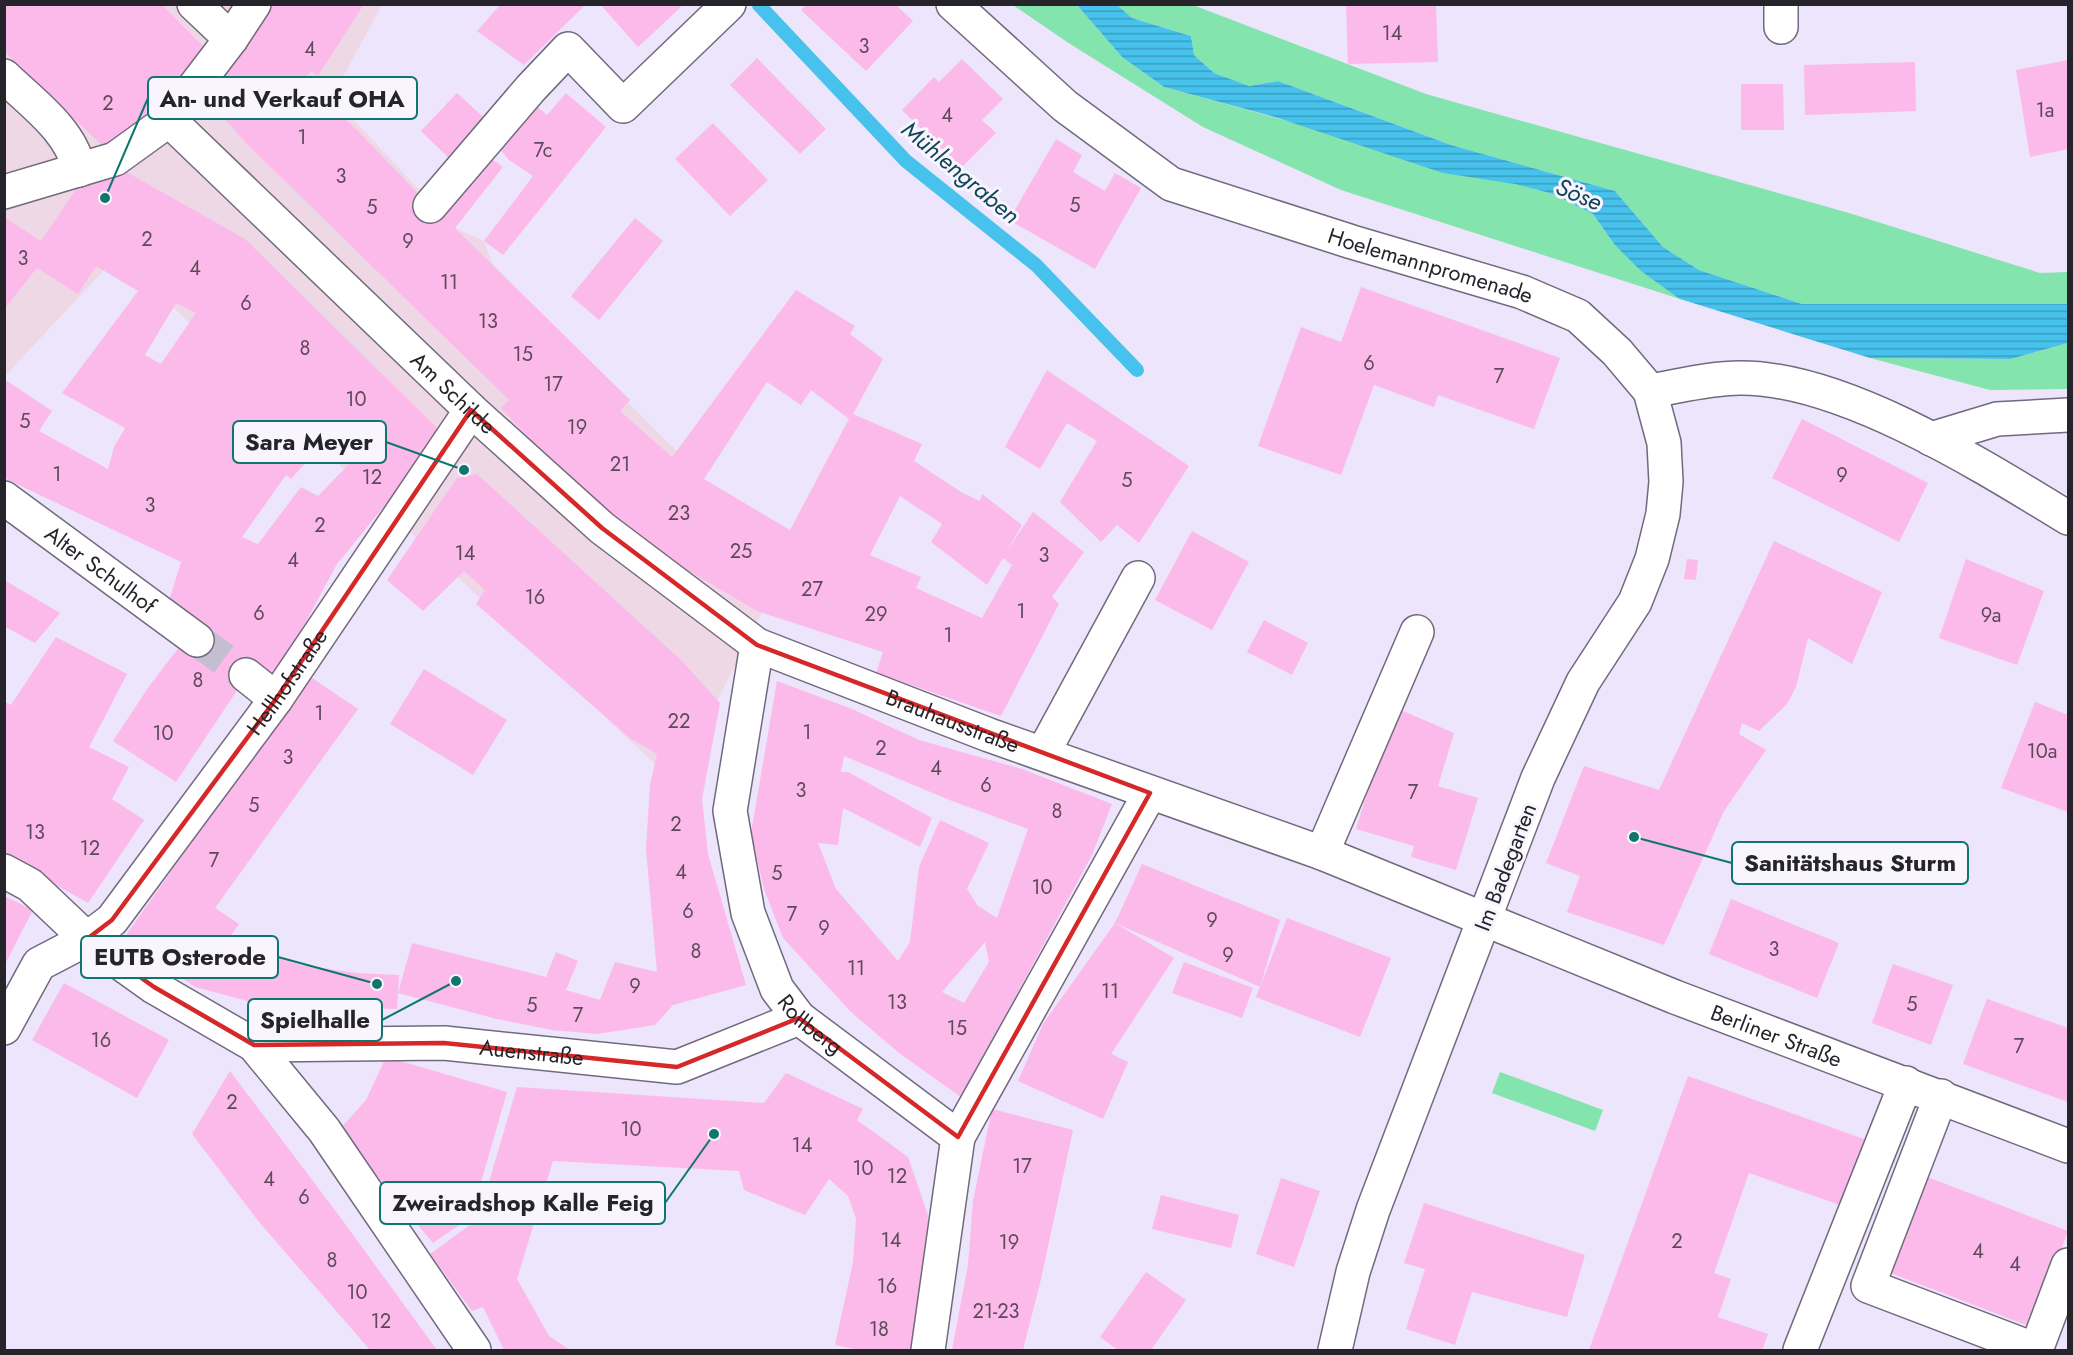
<svg xmlns="http://www.w3.org/2000/svg" width="2073" height="1355" viewBox="0 0 2073 1355" font-family="Jost,sans-serif">
<style>
.commercial{fill:#eed8e6}
.green{fill:#84e4ae}
.water{fill:url(#water-rules)}
.lines{fill:none;stroke-linecap:round;stroke-linejoin:round}
.stream{stroke:#46c2ec;stroke-width:14}
.building{fill:#fcbaea;fill-rule:evenodd}
.minor-tunnel{stroke:#c4bed1;stroke-width:33;stroke-dasharray:33 16;stroke-linecap:butt}
.minor-casing{stroke:#716a7d;stroke-width:36}
.minor{stroke:#fff;stroke-width:33}
.marked{fill:none;stroke:#d62828;stroke-width:4.5;stroke-linejoin:round}
.labels{text-anchor:middle;dominant-baseline:central;stroke-width:6;stroke-linejoin:round;paint-order:stroke}
.number-label{font-size:20px;fill:#5c4a5b}
.street-label{font-size:22px;fill:#26242b;stroke:#f8f5fe}
.water-label{font-size:24px;font-style:italic;fill:#104657;stroke:#f8f5fe}
.leader{fill:none;stroke:#0f766e;stroke-width:2}
.callout-dot{fill:#0f766e;stroke:#f8f5fe;stroke-width:2}
.callout{fill:#f8f5fe;stroke:#0f766e;stroke-width:2}
.callout-label{font-size:24px;text-anchor:middle;font-weight:bold;fill:#26242b}
</style>
<defs>
<pattern id="water-rules" width="6" height="5" patternUnits="userSpaceOnUse" patternTransform="scale(1.5)"><rect width="6" height="5" fill="#46c2ec"/><path d="M0 2.5h6" fill="none" stroke="#3a9dbf"/></pattern>
</defs>
<rect width="100%" height="100%" fill="#ece5fb"/>
<path class="commercial" d="M5,5H382L332,97L455,228L484,241L493,266L704,479L796,546L675,783L118,255L5,376Z"/>
<g class="green">
<path d="M1013,5H1077L1122,57L1164,87L1553,194L1593,214L1614,244L1680,299L1341,190L1203,127L1067,42Z"/>
<path d="M1117,5H1193L1426,94L1849,213L2040,273L2068,272V304H1802L1699,270L1663,247L1615,191L1451,145L1278,81L1248,86L1214,73L1194,55L1191,36L1132,18Z"/>
<path d="M2068,343V389L1990,390L1870,358L2011,359Z"/>
<path d="M1500,1072L1603,1110L1595,1131L1492,1093Z"/>
</g>
<path class="water" d="M1077,5H1117L1132,18L1191,36L1194,55L1214,73L1249,86L1278,81L1451,145L1615,191L1663,247L1699,270L1802,304H2068V343L2011,359L1870,358L1680,299L1641,271L1614,244L1593,214L1553,194L1515,184L1443,173L1278,118L1164,87L1122,57Z"/>
<g class="lines">
<path class="stream" d="M759,5L906,161L1036,265L1137,370"/>
</g>
<g class="building">
<path d="M4,4H161L209,52L110,153L4,51Z"/>
<path d="M273,4H364L318,76L311,71L303,81L356,129L430,206L481,151L503,167L455,228L630,400L620,411L672,457L796,290L855,326L850,334L883,359L853,414L922,444L914,461L961,492L980,501L982,494L1022,525L1007,551L1033,512L1084,552L1052,597L1059,604L1001,716L876,673L883,652L757,611L689,571L626,529L534,444L501,408L509,400L248,145L208,101L219,71ZM767,382L801,405L811,390L849,419L790,530L704,479ZM900,496L942,524L931,542L987,585L1003,558L1012,565L982,618L916,588L921,577L870,555Z"/>
<path d="M501,4H586L524,65L477,31Z"/>
<path d="M600,4H678L681,7L638,47Z"/>
<path d="M807,4H895L913,21L866,71L801,10Z"/>
<path d="M1346,4H1436L1438,62L1348,64Z"/>
<path d="M757,58L826,129L800,154L730,85Z"/>
<path d="M962,59L1003,99L982,120L996,133L961,168L902,110L934,77L939,82Z"/>
<path d="M2068,60V149L2030,157L2016,70Z"/>
<path d="M1915,62L1916,111L1805,115L1804,65Z"/>
<path d="M1741,84H1783L1784,130H1741Z"/>
<path d="M457,93L490,123L456,165L421,131Z"/>
<path d="M566,93L606,127L503,255L484,241L533,176L509,160L492,140L528,99L547,115Z"/>
<path d="M713,123L768,180L730,216L675,159Z"/>
<path d="M1056,139L1082,155L1073,172L1105,191L1115,173L1141,188L1095,269L1009,220Z"/>
<path d="M123,170L245,239L443,434L337,564L276,677L254,665L176,782L113,741L150,685L183,642L167,607L181,562L4,478V379L52,411L39,431L108,469L114,447L125,428L62,393L138,291L96,266L78,294L37,268L4,309V217L41,241L78,186ZM176,303L196,313L161,364L145,355ZM336,429L353,447L347,455L354,459L318,496L301,487L258,544L242,537L286,475L291,479Z"/>
<path d="M635,218L663,241L599,320L571,296Z"/>
<path d="M1361,287L1560,358L1534,429L1438,395L1434,407L1374,385L1341,475L1258,446L1301,327L1341,342Z"/>
<path d="M1047,370L1189,466L1139,543L1117,525L1101,542L1060,502L1097,441L1067,423L1040,469L1005,447Z"/>
<path d="M1802,419L1928,483L1899,542L1772,478Z"/>
<path d="M477,474L682,661L720,703L702,799L708,854L746,985L673,1005L655,1025L597,1034L552,1030L497,1019L398,993L412,943L546,977L556,952L578,961L566,990L600,1000L615,962L657,972L646,849L650,785L657,754L630,738L476,604L485,590L464,571L423,611L387,580L457,478Z"/>
<path d="M1192,531L1249,562L1212,630L1155,600Z"/>
<path d="M1774,541L1882,592L1852,664L1808,638L1796,687L1787,704L1759,731L1742,723L1739,734L1766,750L1724,811L1664,945L1567,912L1580,876L1546,863L1584,766L1659,790Z"/>
<path d="M1687,559L1698,560L1696,580L1684,579Z"/>
<path d="M1966,559L2044,591L2017,665L1939,638Z"/>
<path d="M4,580L60,613L35,643L4,626Z"/>
<path d="M1264,620L1308,643L1292,675L1247,652Z"/>
<path d="M56,637L127,674L89,747L129,767L112,799L144,820L88,903L5,856V702L11,705Z"/>
<path d="M424,669L507,720L473,775L390,724Z"/>
<path d="M309,676L358,709L215,908L239,924L226,942L301,965L356,973L399,975L397,1009L270,1007L195,987L124,938Z"/>
<path d="M777,681L852,709L919,740L1022,769L1112,804L1092,855L961,1097L899,1053L851,1012L783,938L764,889L751,833ZM844,756L952,801L1028,829L997,918L978,906L967,889L989,843L940,820L919,867L910,942L898,961L836,889L818,843L838,845L843,808L920,847L932,818L848,772H841ZM985,942L989,962L964,1003L942,992Z"/>
<path d="M2035,702L2068,715V812L2001,788Z"/>
<path d="M1394,707L1454,733L1438,786L1478,798L1456,870L1411,857L1414,846L1356,829Z"/>
<path d="M1142,864L1280,920L1260,987L1115,923L1174,958L1111,1054L1128,1062L1103,1119L1018,1081L1043,1024L1115,923Z"/>
<path d="M4,896L33,910L4,966Z"/>
<path d="M1731,899L1839,943L1817,998L1709,954Z"/>
<path d="M1287,918L1391,958L1360,1037L1256,997Z"/>
<path d="M1184,962L1253,988L1242,1018L1172,993Z"/>
<path d="M1893,964L1953,985L1931,1045L1872,1023Z"/>
<path d="M64,983L169,1040L137,1098L32,1040Z"/>
<path d="M1987,999L2068,1028V1102L1963,1064Z"/>
<path d="M386,1057L507,1092L471,1217L433,1243L339,1130L366,1100Z"/>
<path d="M230,1071L343,1221L437,1350H370L259,1222L192,1134Z"/>
<path d="M786,1073L863,1109L857,1120L908,1157L928,1215L927,1276L916,1350H859L835,1345L853,1262L856,1219L848,1196L829,1179L805,1215L744,1190L739,1171L553,1161L517,1279L549,1336L570,1350H504L483,1307L472,1311L430,1254L478,1219L517,1087L764,1103Z"/>
<path d="M1688,1076L1875,1143L1851,1209L1749,1173L1714,1273L1731,1279L1718,1317L1768,1334L1762,1350H1589Z"/>
<path d="M992,1109L1073,1130L1041,1279L1023,1350H952L968,1265L973,1201Z"/>
<path d="M1925,1176L2068,1231L2031,1327L1888,1272Z"/>
<path d="M1281,1178L1320,1191L1294,1267L1256,1254Z"/>
<path d="M1161,1195L1239,1215L1231,1248L1152,1229Z"/>
<path d="M1424,1203L1585,1255L1567,1317L1472,1292L1455,1345L1406,1329L1425,1269L1404,1263Z"/>
<path d="M1146,1272L1186,1300L1151,1350H1118L1100,1337Z"/>
</g>
<g class="lines">
<path class="minor-tunnel" d="M197,640L246,675"/>
<g class="minor-casing">
<g id="minor">
<path d="M194,4L231,39"/>
<path id="s1" d="M953,4L1065,106L1171,184L1352,242L1522,292L1578,316L1617,352L1650,391L1664,443L1666,482L1663,514L1652,559L1635,602L1583,682L1538,778L1373,1210L1353,1272L1335,1350"/>
<path d="M1781,4V27"/>
<path d="M4,76C32,103 72,131 79,170"/>
<path id="s2" d="M169,120L471,410L602,528L757,645L989,735L1322,853L1675,997L2068,1146"/>
<path d="M4,192L115,159L169,120L231,39L254,4"/>
<path d="M430,206L531,88L568,49L623,106L729,4"/>
<path d="M1650,391C1680,386 1711,378 1740,378C1842,377 1983,466 2068,518"/>
<path d="M1931,439L1997,419L2068,415"/>
<path id="s3" d="M4,498L197,640"/>
<path id="s4" d="M757,645L730,811L748,913L777,989L799,1018L958,1137L928,1350"/>
<path d="M246,675L276,699"/>
<path d="M1043,753L1138,578"/>
<path d="M1322,853L1417,632"/>
<path d="M4,871L30,885L87,939L154,987L254,1045L324,1130L474,1350"/>
<path id="s5" d="M4,1028L39,964L87,939L112,920L276,699L471,410"/>
<path id="s6" d="M254,1045L444,1043L677,1067L799,1018"/>
<path d="M1941,1096L1868,1286L2036,1350L2068,1265"/>
<path d="M958,1137L1150,793"/>
<path d="M1800,1350L1906,1083"/>
</g>
</g>
<use href="#minor" class="minor"/>
</g>
<path class="marked" d="M471,410L602,528L757,645L1150,793L958,1137L799,1018L677,1067L444,1043L254,1045L154,987L87,939L112,920L276,699Z"/>
<g class="labels">
<g class="number-label">
<text x="1392" y="33">14</text>
<text x="864" y="46">3</text>
<text x="310" y="49">4</text>
<text x="108" y="103">2</text>
<text x="2045" y="110">1a</text>
<text x="947" y="115">4</text>
<text x="302" y="137">1</text>
<text x="543" y="150">7c</text>
<text x="341" y="176">3</text>
<text x="1075" y="205">5</text>
<text x="372" y="207">5</text>
<text x="147" y="239">2</text>
<text x="408" y="241">9</text>
<text x="23" y="258">3</text>
<text x="195" y="268">4</text>
<text x="449" y="282">11</text>
<text x="246" y="303">6</text>
<text x="488" y="321">13</text>
<text x="305" y="348">8</text>
<text x="523" y="354">15</text>
<text x="1369" y="363">6</text>
<text x="1499" y="376">7</text>
<text x="553" y="384">17</text>
<text x="356" y="399">10</text>
<text x="25" y="421">5</text>
<text x="577" y="427">19</text>
<text x="620" y="464">21</text>
<text x="57" y="474">1</text>
<text x="1842" y="475">9</text>
<text x="372" y="477">12</text>
<text x="1127" y="480">5</text>
<text x="150" y="505">3</text>
<text x="679" y="513">23</text>
<text x="320" y="525">2</text>
<text x="741" y="551">25</text>
<text x="465" y="553">14</text>
<text x="1044" y="555">3</text>
<text x="293" y="560">4</text>
<text x="812" y="589">27</text>
<text x="535" y="597">16</text>
<text x="1021" y="611">1</text>
<text x="259" y="613">6</text>
<text x="876" y="614">29</text>
<text x="1991" y="615">9a</text>
<text x="948" y="635">1</text>
<text x="198" y="680">8</text>
<text x="319" y="713">1</text>
<text x="679" y="721">22</text>
<text x="807" y="732">1</text>
<text x="163" y="733">10</text>
<text x="881" y="748">2</text>
<text x="2042" y="751">10a</text>
<text x="288" y="757">3</text>
<text x="936" y="768">4</text>
<text x="986" y="785">6</text>
<text x="801" y="790">3</text>
<text x="1413" y="792">7</text>
<text x="254" y="805">5</text>
<text x="1057" y="811">8</text>
<text x="676" y="824">2</text>
<text x="35" y="832">13</text>
<text x="90" y="848">12</text>
<text x="214" y="860">7</text>
<text x="681" y="872">4</text>
<text x="777" y="873">5</text>
<text x="1042" y="887">10</text>
<text x="688" y="911">6</text>
<text x="792" y="914">7</text>
<text x="1212" y="920">9</text>
<text x="824" y="928">9</text>
<text x="1774" y="949">3</text>
<text x="696" y="951">8</text>
<text x="1228" y="955">9</text>
<text x="856" y="968">11</text>
<text x="635" y="986">9</text>
<text x="1110" y="991">11</text>
<text x="897" y="1002">13</text>
<text x="1912" y="1004">5</text>
<text x="532" y="1005">5</text>
<text x="578" y="1015">7</text>
<text x="957" y="1028">15</text>
<text x="101" y="1040">16</text>
<text x="2019" y="1046">7</text>
<text x="232" y="1102">2</text>
<text x="631" y="1129">10</text>
<text x="802" y="1145">14</text>
<text x="1022" y="1166">17</text>
<text x="863" y="1168">10</text>
<text x="897" y="1176">12</text>
<text x="269" y="1179">4</text>
<text x="304" y="1197">6</text>
<text x="891" y="1240">14</text>
<text x="1677" y="1241">2</text>
<text x="1009" y="1242">19</text>
<text x="1978" y="1251">4</text>
<text x="332" y="1260">8</text>
<text x="2015" y="1264">4</text>
<text x="887" y="1286">16</text>
<text x="357" y="1292">10</text>
<text x="996" y="1311">21-23</text>
<text x="381" y="1321">12</text>
<text x="879" y="1329">18</text>
</g>
<g class="street-label">
<text stroke="none"><textPath href="#s1" startOffset="555">Hoelemannpromenade</textPath></text>
<text stroke="none"><textPath href="#s2" startOffset="394">Am Schilde</textPath></text>
<text stroke="none"><textPath href="#s3" startOffset="120">Alter Schulhof</textPath></text>
<text stroke="none"><textPath href="#s5" startOffset="454">Hellhofstraße</textPath></text>
<text stroke="none"><textPath href="#s2" startOffset="999">Brauhausstraße</textPath></text>
<text transform="translate(1505 867) rotate(-69)">Im Badegarten</text>
<text stroke="none"><textPath href="#s4" startOffset="402">Rollberg</textPath></text>
<text stroke="none"><textPath href="#s2" startOffset="1881">Berliner Straße</textPath></text>
<text stroke="none"><textPath href="#s6" startOffset="278">Auenstraße</textPath></text>
</g>
<g class="water-label">
<text transform="translate(961 172) rotate(40)">Mühlengraben</text>
<text transform="translate(1579 194) rotate(23)">Söse</text>
</g>
</g>
<path class="leader" d="M105 198L148 98M464 470L386 442M1634 837L1732 863M377 984L278 957M456 981L382 1020M714 1134L665 1203"/>
<g class="callout-dot">
<circle cx="105" cy="198" r="6"/>
<circle cx="464" cy="470" r="6"/>
<circle cx="1634" cy="837" r="6"/>
<circle cx="377" cy="984" r="6"/>
<circle cx="456" cy="981" r="6"/>
<circle cx="714" cy="1134" r="6"/>
</g>
<g class="callout">
<rect x="148" y="77" width="269" height="42" rx="6"/>
<rect x="233" y="421" width="153" height="42" rx="6"/>
<rect x="1732" y="842" width="236" height="42" rx="6"/>
<rect x="81" y="936" width="197" height="42" rx="6"/>
<rect x="248" y="999" width="134" height="42" rx="6"/>
<rect x="380" y="1182" width="285" height="42" rx="6"/>
</g>
<g class="callout-label">
<text x="282" y="107">An- und Verkauf OHA</text>
<text x="309" y="450">Sara Meyer</text>
<text x="1850" y="871">Sanitätshaus Sturm</text>
<text x="180" y="965">EUTB Osterode</text>
<text x="315" y="1028">Spielhalle</text>
<text x="523" y="1211">Zweiradshop Kalle Feig</text>
</g>
<rect width="2073" height="1355" fill="none" stroke="#26242b" stroke-width="12"/>
</svg>
